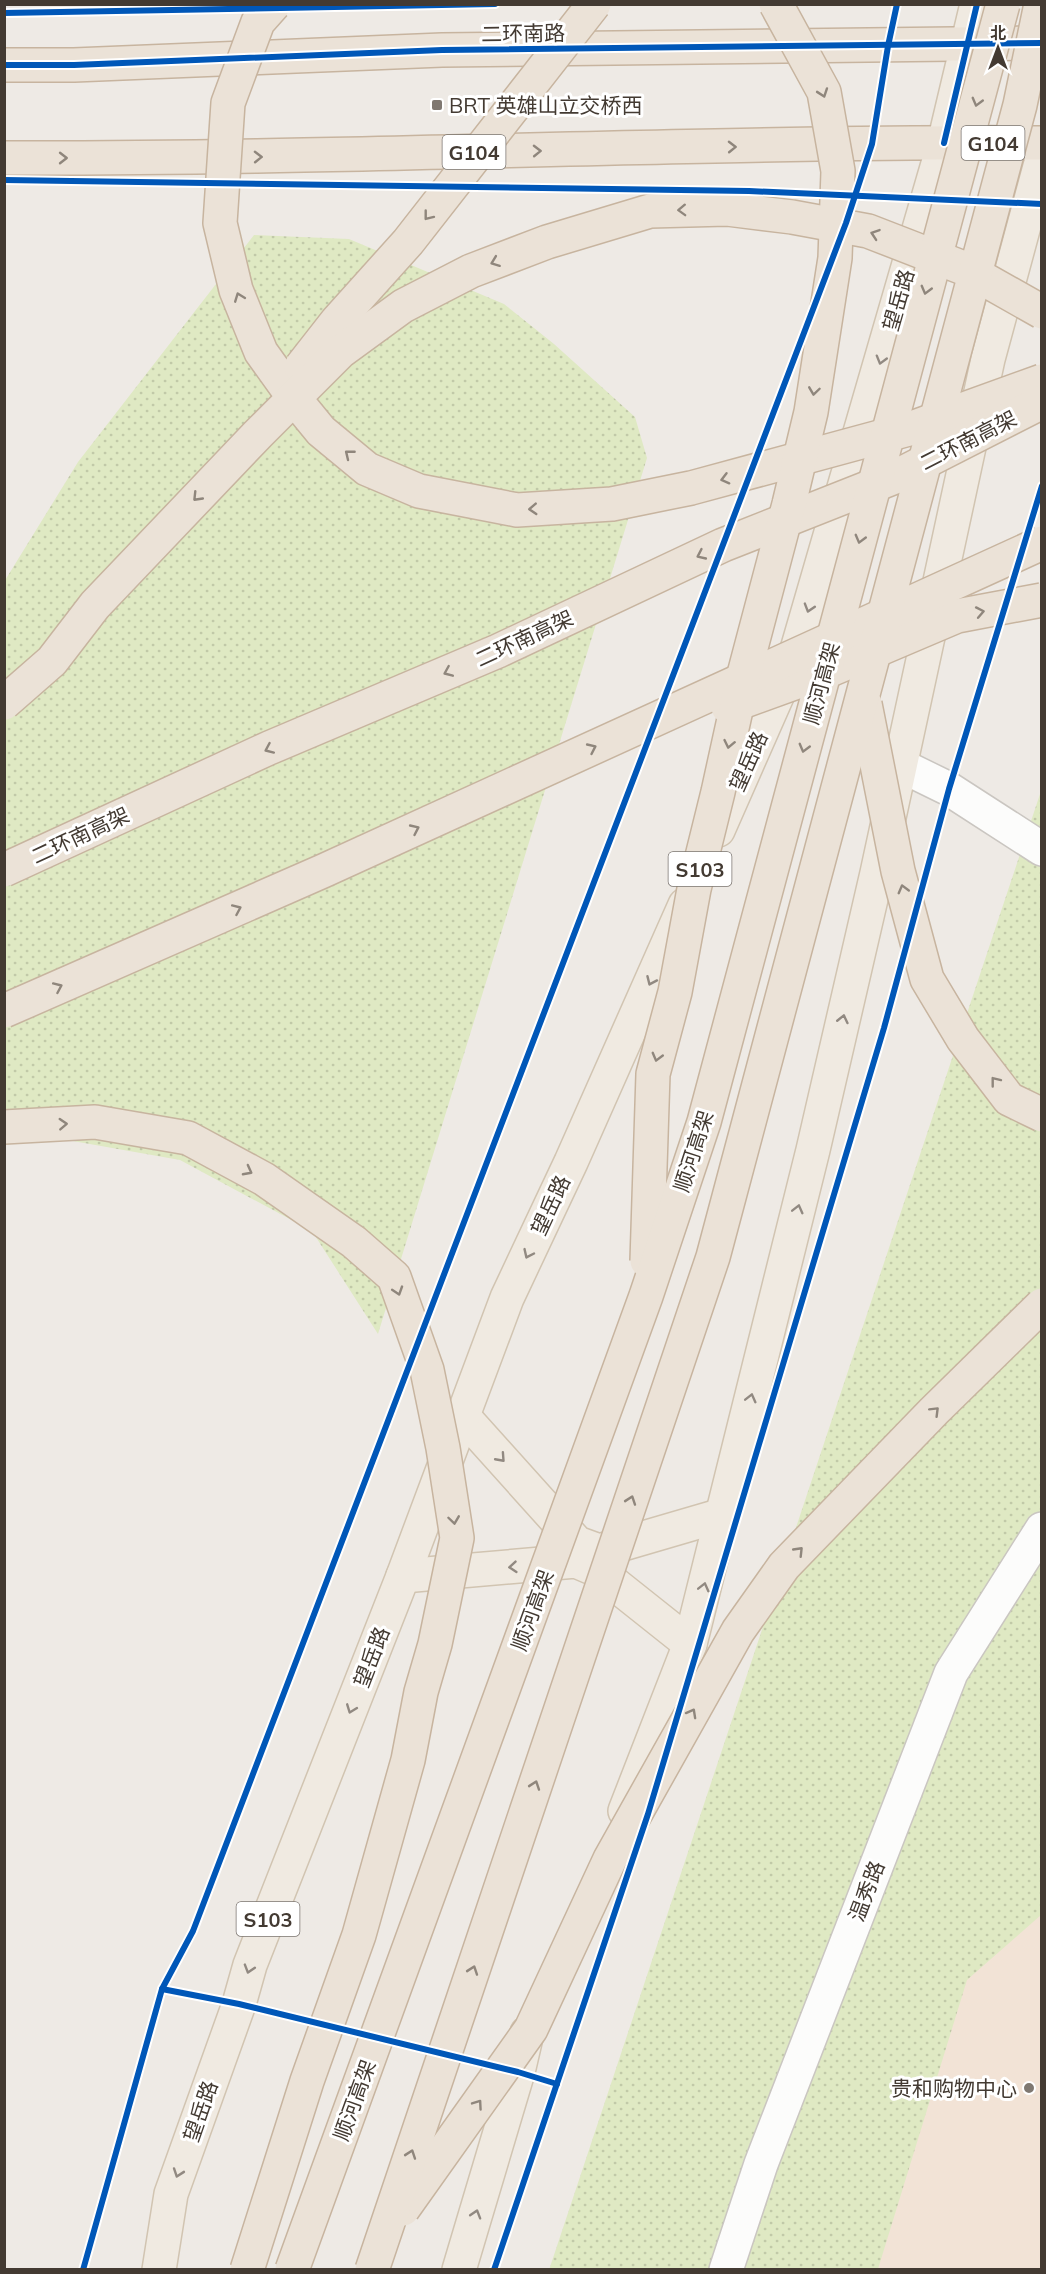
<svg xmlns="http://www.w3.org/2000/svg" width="1046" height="2274" viewBox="0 0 1046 2274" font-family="Mulish,'Noto Sans SC',sans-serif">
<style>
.commercial{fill:#f2e3d6}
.grass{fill:url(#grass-dots)}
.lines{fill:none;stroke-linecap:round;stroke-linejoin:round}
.minor-casing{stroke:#cac6c1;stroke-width:36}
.major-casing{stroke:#d1c4b1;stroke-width:36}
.highway-casing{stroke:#c7b49f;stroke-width:36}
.minor{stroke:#fcfcfb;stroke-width:33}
.major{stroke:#f0eae1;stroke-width:33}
.highway{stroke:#ebe2d7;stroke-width:33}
.highway-bridge-casing{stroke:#c7b49f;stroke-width:36;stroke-linecap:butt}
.highway-bridge{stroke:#ebe2d7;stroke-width:33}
.cycleway-casing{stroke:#fff;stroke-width:10}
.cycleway{stroke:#0057b8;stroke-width:6}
.oneway{stroke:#8f867c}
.oneway2{stroke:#918981}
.poi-dot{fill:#7f7871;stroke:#fff;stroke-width:2}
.labels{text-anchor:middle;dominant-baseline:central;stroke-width:6;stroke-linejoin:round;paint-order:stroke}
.shield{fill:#fff;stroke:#7b7570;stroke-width:1.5}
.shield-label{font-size:20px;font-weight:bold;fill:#433a32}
.street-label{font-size:21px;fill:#433a32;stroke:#fff}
.poi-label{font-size:21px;fill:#433a32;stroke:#fff;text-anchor:start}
</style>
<defs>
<pattern id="grass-dots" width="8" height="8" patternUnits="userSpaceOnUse" patternTransform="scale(1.5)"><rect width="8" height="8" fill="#dfe9c3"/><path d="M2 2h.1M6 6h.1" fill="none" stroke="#c1c9a8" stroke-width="1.8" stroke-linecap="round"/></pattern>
</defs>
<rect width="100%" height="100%" fill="#eeeae5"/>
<path class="commercial" d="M1041,1401V2269L605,2270Z"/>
<g class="grass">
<path d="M254,235L349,239L504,304L554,344L635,417L647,458L378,1334L312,1231L180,1160L5,1129L4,582L78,462Z"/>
<path d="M1041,791V1915L967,1980L878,2269L549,2270Z"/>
</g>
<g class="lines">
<g class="minor-casing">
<g id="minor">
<path d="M900,765L949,789L1042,849"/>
<path d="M726,2270L761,2164L951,1673L1042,1529"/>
</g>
</g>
<g class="major-casing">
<g id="major">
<path d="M718,830L796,653L944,143L977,4"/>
<path d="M462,1415L577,1543L599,1551L722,1515"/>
<path d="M403,1576L576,1561L597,1570L690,1644"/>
<path d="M625,1811L690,1644L813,1150L877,873L988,359L1042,159"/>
<path d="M159,2270L171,2194L239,2004L250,1965L403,1576L507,1298L571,1162L685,905"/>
<path d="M459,2270L518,2072L527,2033"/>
</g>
</g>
<g class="highway-casing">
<g id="highway">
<path d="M4,65H74L442,50L1042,43"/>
<path d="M4,158C350,159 696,141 1042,143"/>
</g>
</g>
<use href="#minor" class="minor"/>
<use href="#major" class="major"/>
<use href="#highway" class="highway"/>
<g class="highway-bridge-casing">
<g id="highway-bridge">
<path d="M274,4L258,22L228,103L220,223L236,290L261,352L294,398L321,431L367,469L419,491L517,510L612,504L691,488L909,429L1042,381"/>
<path d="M301,367L337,321L408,242L594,4"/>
<path d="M4,703L52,661L95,605L258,434L340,352L403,306L471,271L547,242L650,211L727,209L792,217L868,231L966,269L1042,312"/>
<path d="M865,704L898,871L927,979L963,1039L1009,1099L1042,1115"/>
<path d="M728,707L830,670L957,616L1042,600"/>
<path d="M4,870L269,748L498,651L723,545L895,477L1042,402"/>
<path d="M4,1011L323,871L1042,543"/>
<path d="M4,1127L95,1122L188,1138L264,1179L354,1242L394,1277L427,1370L443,1448L457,1538L435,1644L421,1692L408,1760L359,1935L307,2081L247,2270"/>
<path d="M647,1261L653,1074L675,992L694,889L718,792L743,678L789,504L811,412L835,258L838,171L824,92L776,4"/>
<path d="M403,2209L531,2029L610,1859L738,1631L784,1566L934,1411L1042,1305"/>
<path d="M292,2270L646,1296L704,1122L1003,4"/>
<path d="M372,2270L713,1257L1020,105L1041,4"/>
</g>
</g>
<use href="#highway-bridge" class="highway-bridge"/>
<g class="cycleway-casing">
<g id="cycleway">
<path d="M4,13L495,4"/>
<path d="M4,65H74L442,50L1042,43"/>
<path d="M944,143L977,4"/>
<path d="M4,180L749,191L1042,204"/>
<path d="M162,1989L239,2004L518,2072L557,2084"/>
<path d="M83,2270L162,1989L193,1931L846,223L872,144L888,46L897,4"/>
<path d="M494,2270L648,1814L884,1028L949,789L1042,486"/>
</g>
</g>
<use href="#cycleway" class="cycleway"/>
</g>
<defs><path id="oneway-chevron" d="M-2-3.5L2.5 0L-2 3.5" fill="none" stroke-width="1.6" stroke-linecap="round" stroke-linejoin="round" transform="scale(1.5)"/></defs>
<g class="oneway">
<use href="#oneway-chevron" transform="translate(823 93) rotate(71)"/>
<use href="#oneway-chevron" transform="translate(977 102) rotate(105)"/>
<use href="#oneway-chevron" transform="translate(732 147) rotate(-1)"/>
<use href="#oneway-chevron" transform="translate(537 151) rotate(-1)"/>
<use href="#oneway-chevron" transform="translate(258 157) rotate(-1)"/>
<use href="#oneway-chevron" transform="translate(63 158)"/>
<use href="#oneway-chevron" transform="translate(682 210) rotate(178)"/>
<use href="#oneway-chevron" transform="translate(428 216) rotate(128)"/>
<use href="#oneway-chevron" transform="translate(875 234) rotate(-161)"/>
<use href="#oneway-chevron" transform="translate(495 262) rotate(159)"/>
<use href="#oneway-chevron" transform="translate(926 290) rotate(105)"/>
<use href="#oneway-chevron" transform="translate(239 297) rotate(-111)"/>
<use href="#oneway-chevron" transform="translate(814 391) rotate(98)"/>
<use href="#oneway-chevron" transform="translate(349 454) rotate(-141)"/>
<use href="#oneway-chevron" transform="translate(725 479) rotate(165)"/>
<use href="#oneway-chevron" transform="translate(197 497) rotate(134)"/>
<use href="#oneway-chevron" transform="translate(533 509) rotate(177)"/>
<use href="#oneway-chevron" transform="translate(860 539) rotate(105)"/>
<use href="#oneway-chevron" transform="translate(701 555) rotate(155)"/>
<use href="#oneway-chevron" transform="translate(980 612) rotate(-11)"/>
<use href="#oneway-chevron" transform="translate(448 672) rotate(157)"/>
<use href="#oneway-chevron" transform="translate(729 744) rotate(102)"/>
<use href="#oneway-chevron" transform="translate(592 748) rotate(-25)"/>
<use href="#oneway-chevron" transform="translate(804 748) rotate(105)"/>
<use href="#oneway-chevron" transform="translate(269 749) rotate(156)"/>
<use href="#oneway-chevron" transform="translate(415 829) rotate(-25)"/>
<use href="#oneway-chevron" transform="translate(903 889) rotate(-105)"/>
<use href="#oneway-chevron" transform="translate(237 909) rotate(-24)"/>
<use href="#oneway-chevron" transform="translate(58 987) rotate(-24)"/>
<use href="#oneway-chevron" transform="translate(657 1057) rotate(105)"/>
<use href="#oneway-chevron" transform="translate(995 1081) rotate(-128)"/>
<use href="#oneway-chevron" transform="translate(63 1124) rotate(-3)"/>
<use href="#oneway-chevron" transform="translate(248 1171) rotate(28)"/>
<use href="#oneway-chevron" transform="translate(398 1291) rotate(72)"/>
<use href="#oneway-chevron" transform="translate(935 1411) rotate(-45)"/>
<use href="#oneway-chevron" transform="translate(631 1500) rotate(-71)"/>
<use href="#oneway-chevron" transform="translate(454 1520) rotate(82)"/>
<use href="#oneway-chevron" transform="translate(799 1551) rotate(-46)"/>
<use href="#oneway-chevron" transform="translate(692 1713) rotate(-61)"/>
<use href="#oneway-chevron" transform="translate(535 1785) rotate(-71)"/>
<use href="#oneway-chevron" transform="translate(473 1970) rotate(-71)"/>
<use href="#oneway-chevron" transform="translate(478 2104) rotate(-55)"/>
<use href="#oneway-chevron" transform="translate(411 2154) rotate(-71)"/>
</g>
<g class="oneway2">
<use href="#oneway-chevron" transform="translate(881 360) rotate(106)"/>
<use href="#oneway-chevron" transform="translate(809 608) rotate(107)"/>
<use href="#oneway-chevron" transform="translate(651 981) rotate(114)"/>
<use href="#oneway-chevron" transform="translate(843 1019) rotate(-77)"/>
<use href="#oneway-chevron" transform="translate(798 1209) rotate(-76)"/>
<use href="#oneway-chevron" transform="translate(528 1254) rotate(115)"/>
<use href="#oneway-chevron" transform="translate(751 1398) rotate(-76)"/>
<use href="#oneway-chevron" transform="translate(501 1458) rotate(48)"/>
<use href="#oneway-chevron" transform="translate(513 1567) rotate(175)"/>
<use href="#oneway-chevron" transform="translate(704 1587) rotate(-76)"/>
<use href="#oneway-chevron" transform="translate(351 1709) rotate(111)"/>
<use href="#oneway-chevron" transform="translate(249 1969) rotate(107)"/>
<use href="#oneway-chevron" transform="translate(178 2173) rotate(109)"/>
<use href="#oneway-chevron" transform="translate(476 2214) rotate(-73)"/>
</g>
<g class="poi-dot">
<rect x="431" y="99" width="12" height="12" rx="3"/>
<circle cx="1029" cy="2088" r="6"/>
</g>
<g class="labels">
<g class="shield">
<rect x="961.5" y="126" width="63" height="34" rx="4.5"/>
<rect x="442.5" y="135" width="63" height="34" rx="4.5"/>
<rect x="668.5" y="852" width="63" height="34" rx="4.5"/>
<rect x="236.5" y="1902" width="63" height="34" rx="4.5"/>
</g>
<g class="shield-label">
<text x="993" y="143">G104</text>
<text x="474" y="152">G104</text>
<text x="700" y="869">S103</text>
<text x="268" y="1919">S103</text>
</g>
<g class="street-label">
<text transform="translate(523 33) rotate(-1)">二环南路</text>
<text transform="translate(898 300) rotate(-74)">望岳路</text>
<text transform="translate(968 440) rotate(-27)">二环南高架</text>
<text transform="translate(524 638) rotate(-25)">二环南高架</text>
<text transform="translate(821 683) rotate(-75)">顺河高架</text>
<text transform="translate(748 761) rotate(-66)">望岳路</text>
<text transform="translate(80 835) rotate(-25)">二环南高架</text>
<text transform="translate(693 1151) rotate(-72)">顺河高架</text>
<text transform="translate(550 1205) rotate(-65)">望岳路</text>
<text transform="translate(532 1610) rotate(-70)">顺河高架</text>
<text transform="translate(371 1657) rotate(-69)">望岳路</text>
<text transform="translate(866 1891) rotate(-69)">温秀路</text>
<text transform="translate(354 2100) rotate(-70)">顺河高架</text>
<text transform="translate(200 2111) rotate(-71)">望岳路</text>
</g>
<g class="poi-label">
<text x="449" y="105">BRT 英雄山立交桥西</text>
<text x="1017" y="2088" text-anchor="end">贵和购物中心</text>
</g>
</g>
<rect width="1046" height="2274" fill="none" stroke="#433a32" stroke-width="12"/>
<g transform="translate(998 48)" stroke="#ffffff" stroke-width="4.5" paint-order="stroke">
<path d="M0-4.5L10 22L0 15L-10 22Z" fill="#433a32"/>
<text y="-9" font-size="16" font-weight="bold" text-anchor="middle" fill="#433a32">北</text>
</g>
</svg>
